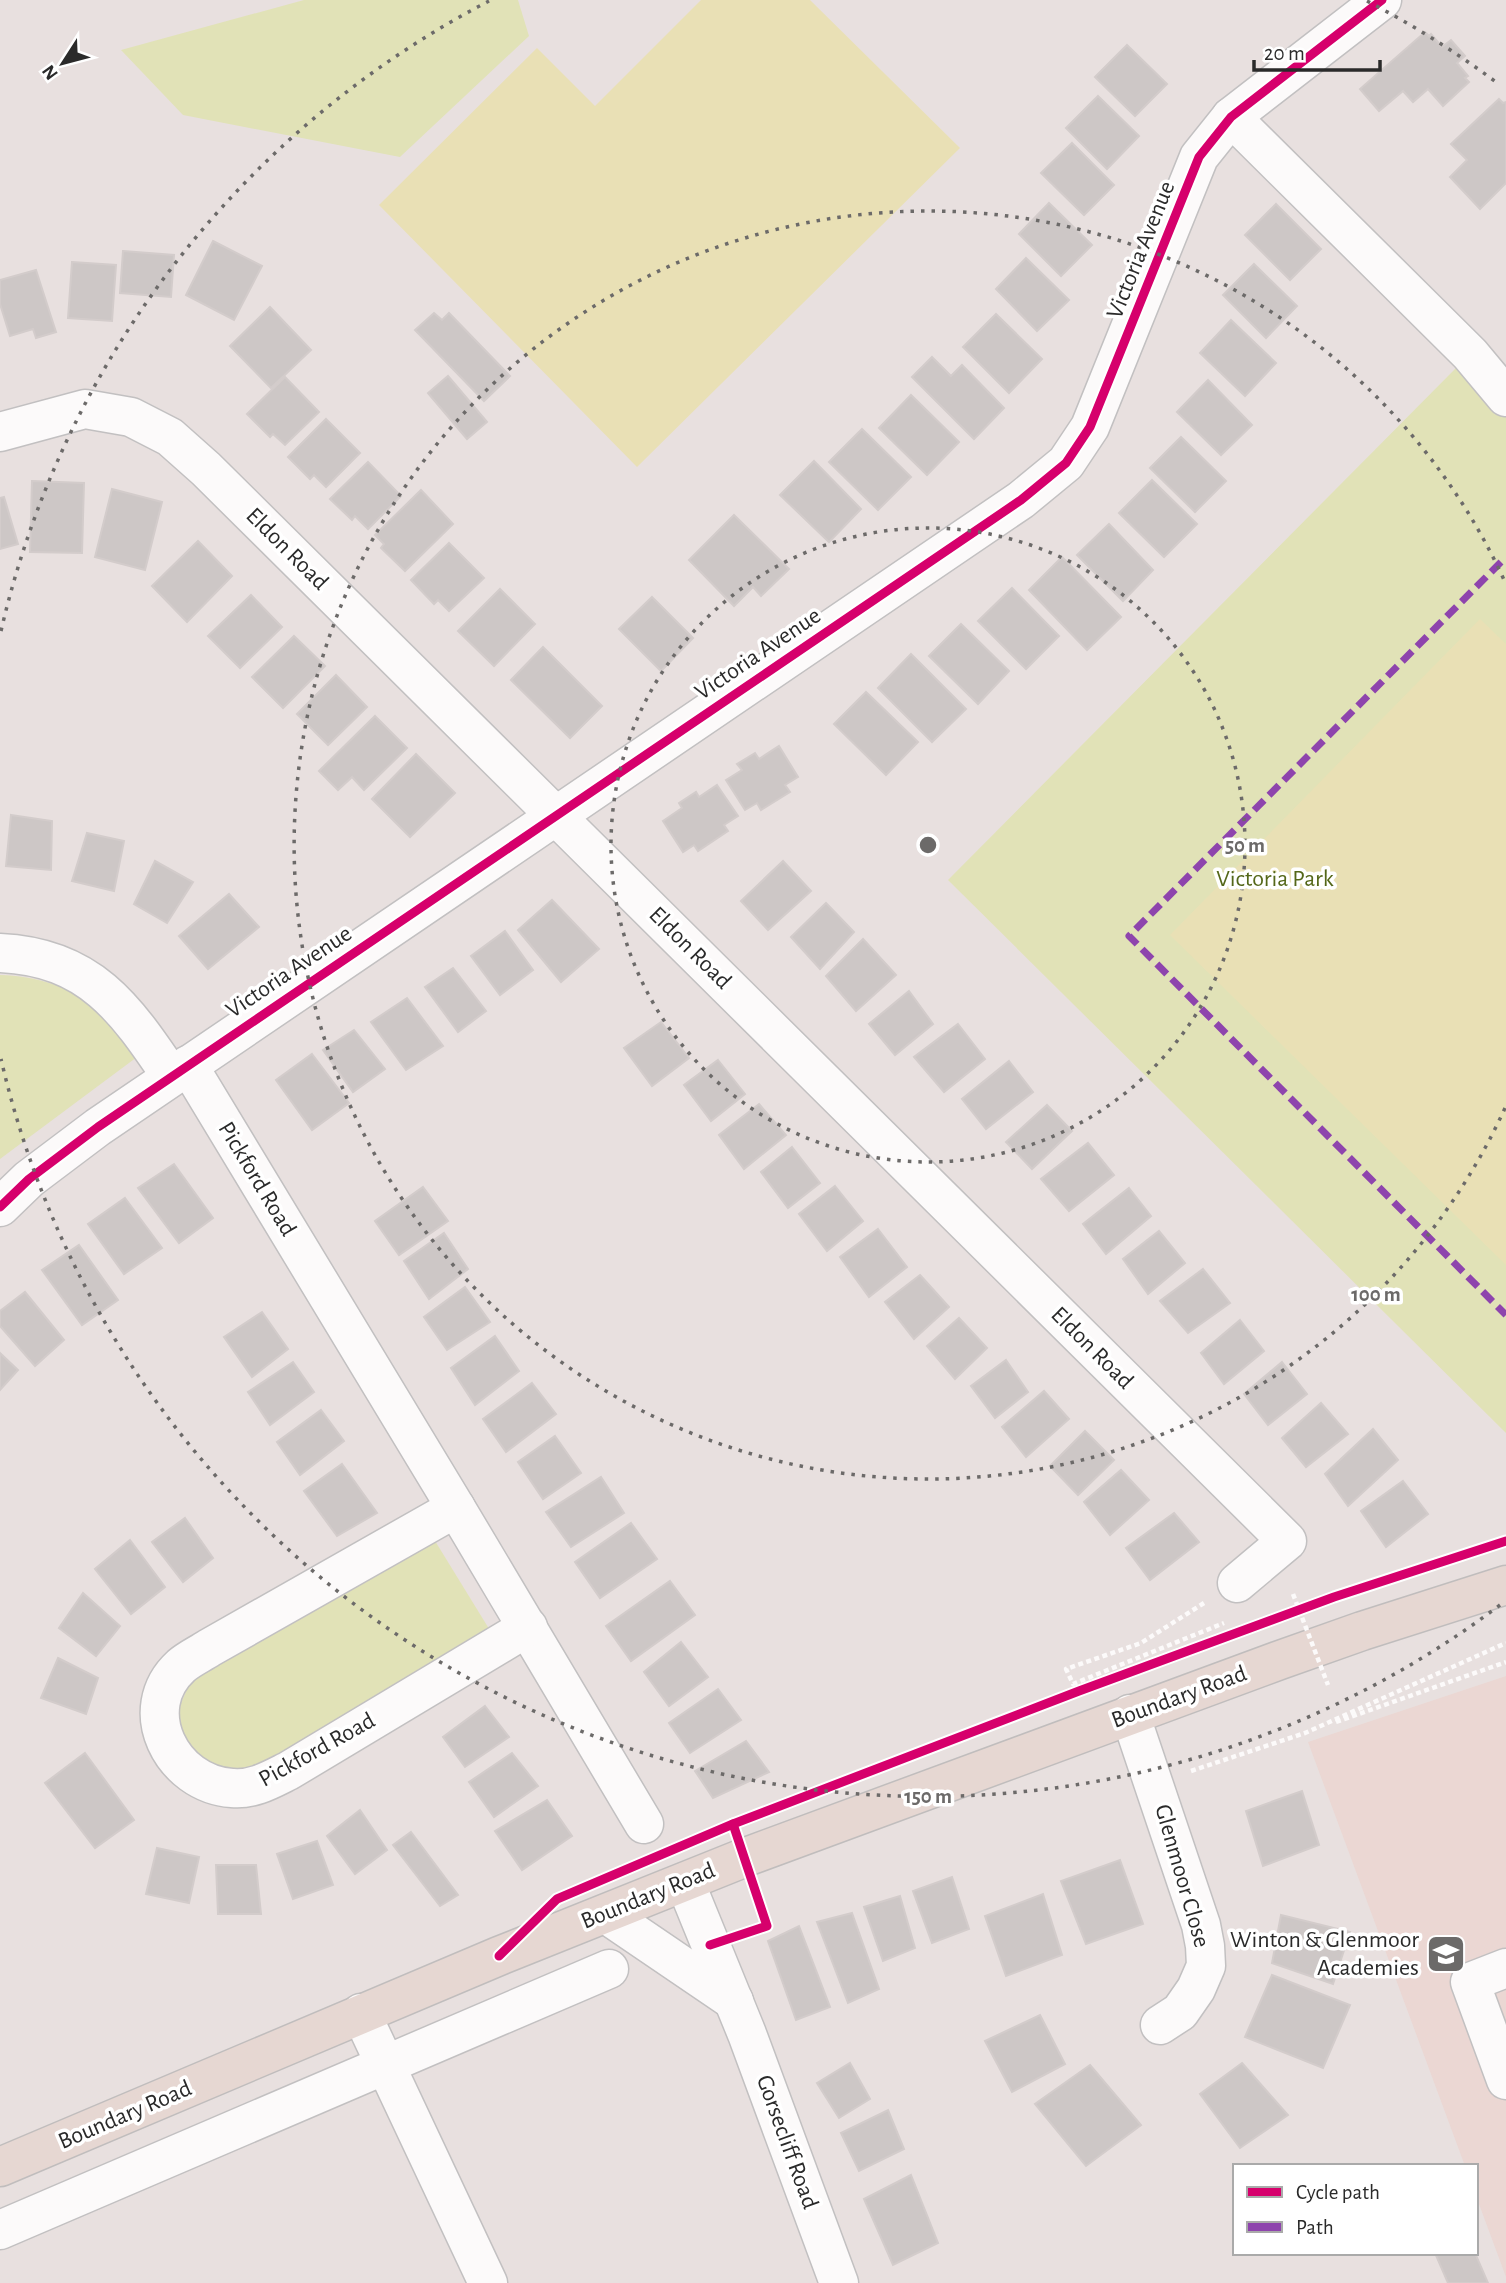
<svg xmlns="http://www.w3.org/2000/svg" width="1506" height="2283" viewBox="0 0 1506 2283" font-family="'Alegreya Sans',sans-serif">
<style>
.education{fill:#ebd7d3}
.green{fill:#e1e2b7}
.pitch{fill:#e9e0b5}
.building{fill:#cdc7c6;stroke:#d3cccb;stroke-width:2}
.lines{fill:none;stroke-linecap:round;stroke-linejoin:round}
.minor-casing{stroke:#c2c0c1;stroke-width:41}
.major-casing{stroke:#c0bdbd;stroke-width:41}
.path{stroke:#fcfafa;stroke-width:4.5;stroke-dasharray:5 3.5;stroke-linecap:butt}
.minor{stroke:#fcfafa;stroke-width:38}
.major{stroke:#e6d7d2;stroke-width:38}
.path-bridge{stroke:#fcfafa;stroke-width:4.5;stroke-dasharray:5 3.5;stroke-linecap:butt}
.quiet{stroke:#8e44ad;stroke-width:7;stroke-dasharray:14 7;stroke-linecap:butt}
.cycleway-casing{stroke:#fff;stroke-width:13}
.cycleway{stroke:#d6006c;stroke-width:9}
.ring{fill:none;stroke:#6c6a69;stroke-width:3.5;stroke-dasharray:3.5 7}
.labels{text-anchor:middle;dominant-baseline:central;stroke-width:7;stroke-linejoin:round;paint-order:stroke}
.street-label{font-size:24px;fill:#2a2a2a;stroke:#fff}
.park-label{font-size:24px;fill:#546719;stroke:#fff}
.poi-label{font-size:24px;fill:#2a2a2a;stroke:#fff;text-anchor:end}
.centre{fill:#6c6a69;stroke:#fff;stroke-width:3.5}
.ring-label{font-size:21px;text-anchor:middle;font-weight:bold;fill:#6c6a69;stroke:#fff;stroke-width:7;stroke-linejoin:round;paint-order:stroke}
</style>
<rect width="100%" height="100%" fill="#e8e0df"/>
<path class="education" d="M1506,1676V2277L1476,2196V2166H1465L1308,1742Z"/>
<g class="green">
<path d="M304,0H518L529,36L400,157L183,115L121,50Z"/>
<path d="M1459,365L1506,369V1433L948,880Z"/>
<path d="M0,975C35,976 72,986 98,1010C112,1024 125,1041 137,1057L0,1159Z"/>
<path d="M432,1536L491,1632L274,1761C225,1774 221,1774 182,1742L178,1710L191,1680Z"/>
</g>
<g class="pitch">
<path d="M701,0H810L960,148L637,467L379,205L537,48L595,106Z"/>
<path d="M1480,619L1506,644V1265L1170,935Z"/>
</g>
<g class="building">
<path d="M1425,32L1429,36L1431,34L1442,47L1451,40L1465,56L1457,63L1468,76L1465,78L1469,82L1443,106L1428,89L1413,102L1403,91L1379,111L1360,89Z"/>
<path d="M1127,45L1167,84L1135,116L1095,77Z"/>
<path d="M1098,96L1139,136L1107,169L1066,128Z"/>
<path d="M1499,99L1503,103L1506,102V183L1480,209L1450,177L1467,160L1451,144Z"/>
<path d="M1072,143L1114,185L1084,215L1041,173Z"/>
<path d="M1049,203L1092,245L1061,276L1019,234Z"/>
<path d="M1276,204L1321,249L1290,280L1245,235Z"/>
<path d="M213,241L262,266L234,320L186,295Z"/>
<path d="M123,251L174,255L171,297L120,293Z"/>
<path d="M1026,258L1069,300L1037,331L996,289Z"/>
<path d="M72,262L116,265L112,321L68,318Z"/>
<path d="M1254,264L1297,306L1266,338L1223,295Z"/>
<path d="M36,270L56,332L36,338L33,329L10,336L0,304V280Z"/>
<path d="M270,307L311,350L271,388L230,346Z"/>
<path d="M434,313L442,320L449,313L510,376L484,401L415,330Z"/>
<path d="M996,314L1042,359L1009,393L963,347Z"/>
<path d="M1231,320L1276,363L1245,396L1200,353Z"/>
<path d="M932,357L951,376L962,365L1004,408L974,439L912,377Z"/>
<path d="M448,376L487,422L467,439L428,393Z"/>
<path d="M285,377L319,412L285,445L273,434L270,437L247,414Z"/>
<path d="M1208,380L1252,425L1221,455L1177,412Z"/>
<path d="M911,395L959,442L927,475L879,428Z"/>
<path d="M326,419L360,453L326,487L314,475L310,479L288,457Z"/>
<path d="M862,429L911,477L878,510L829,462Z"/>
<path d="M1181,437L1226,481L1195,512L1150,468Z"/>
<path d="M814,461L861,509L829,542L780,495Z"/>
<path d="M368,462L401,496L368,529L355,516L352,520L330,499Z"/>
<path d="M1152,480L1197,524L1164,557L1119,513Z"/>
<path d="M32,481L84,483L82,553L30,552Z"/>
<path d="M112,489L162,502L145,570L95,557Z"/>
<path d="M421,490L453,524L405,571L381,548L384,544L375,535Z"/>
<path d="M4,497L18,544L0,549V498Z"/>
<path d="M734,515L789,569L761,596L753,587L734,606L689,560Z"/>
<path d="M1109,524L1153,570L1123,601L1077,555Z"/>
<path d="M198,541L232,576L187,622L152,586Z"/>
<path d="M449,543L484,578L449,611L438,600L434,604L411,580Z"/>
<path d="M1062,557L1121,617L1087,650L1029,590Z"/>
<path d="M1012,588L1059,636L1026,669L978,621Z"/>
<path d="M500,589L535,624L494,666L458,631Z"/>
<path d="M251,595L282,627L240,668L208,636Z"/>
<path d="M652,597L693,638L661,671L619,629Z"/>
<path d="M961,624L1009,671L978,704L929,656Z"/>
<path d="M294,636L325,666L283,708L252,677Z"/>
<path d="M543,647L602,706L570,738L511,680Z"/>
<path d="M911,654L966,709L932,742L878,688Z"/>
<path d="M336,675L367,707L328,745L297,714Z"/>
<path d="M866,692L918,742L886,775L834,724Z"/>
<path d="M375,716L407,748L364,790L352,777L338,790L319,771Z"/>
<path d="M779,746L798,777L785,785L790,792L761,810L757,803L745,810L726,780L742,770L737,764L755,753L759,759Z"/>
<path d="M416,754L455,793L410,837L372,799Z"/>
<path d="M717,785L738,816L724,825L728,831L698,851L694,845L683,852L663,821L682,808L679,803L696,792L699,797Z"/>
<path d="M11,815L52,821L51,870L6,866Z"/>
<path d="M87,833L124,841L114,891L72,881Z"/>
<path d="M155,861L193,882L167,923L134,904Z"/>
<path d="M783,861L811,891L768,930L741,901Z"/>
<path d="M229,894L259,927L208,969L179,936Z"/>
<path d="M552,900L599,949L561,982L518,930Z"/>
<path d="M826,903L854,932L820,969L791,937Z"/>
<path d="M505,931L533,970L500,995L471,956Z"/>
<path d="M863,939L896,975L856,1011L826,976Z"/>
<path d="M453,968L486,1011L458,1032L425,987Z"/>
<path d="M909,991L933,1024L895,1055L869,1024Z"/>
<path d="M407,998L443,1046L406,1070L371,1022Z"/>
<path d="M661,1022L689,1058L652,1086L624,1048Z"/>
<path d="M958,1024L985,1059L944,1092L914,1057Z"/>
<path d="M354,1030L385,1069L353,1092L323,1050Z"/>
<path d="M312,1054L349,1103L312,1130L276,1080Z"/>
<path d="M718,1060L745,1094L711,1121L684,1085Z"/>
<path d="M1009,1061L1033,1092L986,1129L962,1099Z"/>
<path d="M759,1104L786,1135L744,1169L719,1135Z"/>
<path d="M1047,1105L1072,1131L1032,1169L1006,1142Z"/>
<path d="M1088,1143L1114,1175L1069,1211L1041,1179Z"/>
<path d="M792,1147L820,1183L788,1208L761,1172Z"/>
<path d="M174,1164L213,1218L179,1243L138,1188Z"/>
<path d="M835,1186L863,1221L827,1251L799,1214Z"/>
<path d="M423,1187L448,1221L399,1255L375,1221Z"/>
<path d="M1129,1188L1151,1216L1106,1254L1083,1224Z"/>
<path d="M125,1198L162,1248L124,1274L88,1224Z"/>
<path d="M878,1229L907,1267L869,1297L840,1257Z"/>
<path d="M1159,1231L1185,1263L1148,1294L1123,1259Z"/>
<path d="M444,1233L468,1269L429,1299L404,1261Z"/>
<path d="M79,1245L118,1300L82,1325L42,1270Z"/>
<path d="M1203,1269L1230,1303L1188,1333L1160,1301Z"/>
<path d="M920,1275L949,1307L914,1339L885,1302Z"/>
<path d="M465,1287L490,1322L447,1350L424,1317Z"/>
<path d="M25,1292L64,1340L35,1366L0,1326V1311Z"/>
<path d="M262,1312L288,1349L252,1377L224,1337Z"/>
<path d="M959,1318L987,1348L955,1379L927,1346Z"/>
<path d="M1240,1320L1264,1351L1224,1384L1201,1353Z"/>
<path d="M495,1336L519,1371L475,1405L451,1368Z"/>
<path d="M0,1353L18,1370L0,1390Z"/>
<path d="M1006,1360L1028,1392L995,1418L971,1386Z"/>
<path d="M293,1362L314,1392L270,1425L248,1392Z"/>
<path d="M1282,1362L1307,1394L1268,1425L1244,1394Z"/>
<path d="M532,1383L556,1414L506,1452L483,1419Z"/>
<path d="M1044,1391L1069,1419L1026,1457L1002,1427Z"/>
<path d="M1321,1403L1348,1434L1306,1467L1282,1438Z"/>
<path d="M321,1410L344,1441L300,1475L277,1442Z"/>
<path d="M1373,1429L1398,1460L1348,1506L1325,1474Z"/>
<path d="M1085,1431L1114,1460L1078,1495L1050,1466Z"/>
<path d="M555,1436L581,1473L543,1499L518,1462Z"/>
<path d="M342,1464L377,1513L337,1536L304,1491Z"/>
<path d="M1121,1470L1149,1500L1110,1535L1084,1502Z"/>
<path d="M601,1477L624,1513L571,1547L546,1512Z"/>
<path d="M1403,1481L1428,1514L1386,1547L1361,1511Z"/>
<path d="M1174,1513L1199,1542L1150,1580L1126,1548Z"/>
<path d="M185,1518L213,1558L183,1582L152,1542Z"/>
<path d="M631,1523L657,1559L600,1598L575,1562Z"/>
<path d="M130,1540L165,1587L131,1614L95,1569Z"/>
<path d="M670,1581L695,1615L631,1661L606,1626Z"/>
<path d="M83,1593L120,1626L96,1656L59,1628Z"/>
<path d="M681,1642L708,1677L669,1706L644,1672Z"/>
<path d="M58,1658L98,1678L86,1714L41,1698Z"/>
<path d="M718,1689L741,1720L690,1753L669,1723Z"/>
<path d="M485,1706L509,1737L465,1767L443,1737Z"/>
<path d="M746,1741L769,1772L713,1798L695,1771Z"/>
<path d="M85,1753L134,1820L95,1848L45,1783Z"/>
<path d="M512,1753L538,1786L494,1817L469,1782Z"/>
<path d="M1302,1791L1319,1845L1263,1866L1246,1811Z"/>
<path d="M547,1800L572,1836L522,1870L495,1831Z"/>
<path d="M360,1810L387,1850L355,1874L327,1836Z"/>
<path d="M411,1832L458,1895L440,1906L393,1845Z"/>
<path d="M317,1841L333,1885L293,1899L277,1854Z"/>
<path d="M157,1848L199,1857L189,1903L146,1894Z"/>
<path d="M1120,1860L1143,1924L1086,1944L1061,1881Z"/>
<path d="M216,1865H256L261,1914H218Z"/>
<path d="M952,1877L969,1929L932,1943L913,1891Z"/>
<path d="M1043,1894L1062,1955L1006,1976L985,1916Z"/>
<path d="M900,1896L915,1948L883,1961L864,1907Z"/>
<path d="M852,1913L879,1989L848,2003L817,1922Z"/>
<path d="M1281,1915L1350,1932L1333,1984L1272,1963Z"/>
<path d="M799,1926L830,2007L796,2020L768,1941Z"/>
<path d="M1272,1975L1350,2005L1323,2068L1245,2037Z"/>
<path d="M1040,2015L1065,2064L1012,2092L985,2041Z"/>
<path d="M850,2063L870,2099L839,2118L817,2083Z"/>
<path d="M1242,2063L1288,2115L1240,2148L1200,2094Z"/>
<path d="M1090,2065L1141,2125L1086,2166L1035,2104Z"/>
<path d="M888,2110L904,2149L859,2171L841,2133Z"/>
<path d="M911,2175L938,2243L893,2265L864,2199Z"/>
<path d="M1435,2253H1475L1488,2283H1448Z"/>
</g>
<g class="lines">
<g class="minor-casing">
<g id="minor">
<path d="M1231,117L1470,354L1506,397"/>
<path d="M0,432L85,409L131,417L170,437L206,469L1287,1541L1237,1583"/>
<path d="M0,953C90,957 125,1008 171,1076"/>
<path d="M188,1065L456,1508L644,1824"/>
<path d="M0,1207L29,1179L98,1127L1021,500L1066,463L1090,427L1199,157L1231,117L1382,0"/>
<path d="M456,1508L209,1648C200,1654 189,1659 181,1666C134,1709 171,1784 232,1788C253,1790 270,1780 288,1771L528,1627"/>
<path d="M1130,1714L1201,1925L1205,1946L1206,1966L1196,1989L1180,2012L1160,2025"/>
<path d="M685,1882L747,2034L839,2283"/>
<path d="M606,1914L734,2001"/>
<path d="M1506,1968L1470,1982L1506,2080"/>
<path d="M361,2013L488,2283"/>
<path d="M0,2230L609,1969"/>
</g>
</g>
<g class="major-casing">
<path id="major" d="M0,2167L499,1956L746,1857L1280,1660L1362,1631L1506,1585"/>
</g>
<g class="path">
<path d="M1204,1603L1141,1643L1066,1669L1073,1684L1224,1623"/>
<path d="M1336,1722L1506,1662"/>
<path d="M1191,1771L1305,1733L1506,1643"/>
</g>
<use href="#minor" class="minor"/>
<use href="#major" class="major"/>
<path class="path-bridge" d="M1293,1594L1328,1685"/>
<path class="quiet" d="M1501,562L1129,936L1506,1315"/>
<g class="cycleway-casing">
<g id="cycleway">
<path d="M0,1207L29,1179L98,1127L1021,500L1066,463L1090,427L1199,157L1231,117L1382,0"/>
<path d="M710,1945L767,1926L733,1824"/>
<path d="M499,1956L557,1899L733,1824L1079,1691L1334,1597L1506,1541"/>
</g>
</g>
<use href="#cycleway" class="cycleway"/>
</g>
<g class="ring">
<circle cx="928" cy="845" r="317"/>
<path d="M1505 1108A634 634 0 1 1 1505 582"/>
<path d="M1500 1605A951 951 0 0 1 1 1059M1 631A951 951 0 0 1 489 1M1367 1A951 951 0 0 1 1500 85"/>
</g>
<defs>
<g id="school-square" transform="scale(2.0125)"><rect x="-9" y="-9" width="18" height="18" rx="4" fill="#6c6a69" stroke="#fff"/><path d="M0-5L7-2L0 1L-7-2ZM-4 1L0 2.5L4 1V4Q0 6-4 4Z" fill="#fff"/></g>
</defs>
<g fill-rule="evenodd">
<use href="#school-square" x="1446" y="1954"/>
</g>
<g class="labels">
<g class="street-label">
<text transform="translate(1141 250) rotate(-68)">Victoria Avenue</text>
<text transform="translate(287 549) rotate(45)">Eldon Road</text>
<text transform="translate(758 654) rotate(-34)">Victoria Avenue</text>
<text transform="translate(690 948) rotate(45)">Eldon Road</text>
<text transform="translate(289 972) rotate(-34)">Victoria Avenue</text>
<text transform="translate(257 1179) rotate(59)">Pickford Road</text>
<text transform="translate(1092 1348) rotate(45)">Eldon Road</text>
<text transform="translate(1179 1697) rotate(-20)">Boundary Road</text>
<text transform="translate(317 1750) rotate(-29)">Pickford Road</text>
<text transform="translate(1182 1876) rotate(74)">Glenmoor Close</text>
<text transform="translate(648 1896) rotate(-22)">Boundary Road</text>
<text transform="translate(125 2115) rotate(-23)">Boundary Road</text>
<text transform="translate(787 2142) rotate(70)">Gorsecliff Road</text>
</g>
<g class="park-label">
<text x="1275" y="879">Victoria Park</text>
</g>
<g class="poi-label">
<text x="1419" y="1940">Winton &amp; Glenmoor<tspan x="1419" dy="28">Academies</tspan></text>
</g>
</g>
<circle cx="928" cy="845" r="10" class="centre"/>
<g class="ring-label">
<text x="1245" y="852">50 m</text>
<text x="1376" y="1301">100 m</text>
<text x="928" y="1803">150 m</text>
</g>
<rect x="1233" y="2164" width="245" height="91" fill="#ffffff" stroke="#aaaaaa" stroke-width="2"/>
<rect x="1247" y="2187" width="35" height="10" fill="#d6006c" stroke="#aaaaaa" stroke-width="2"/>
<text x="1296" y="2199" font-size="21" fill="#2a2a2a">Cycle path</text>
<rect x="1247" y="2222" width="35" height="10" fill="#8e44ad" stroke="#aaaaaa" stroke-width="2"/>
<text x="1296" y="2234" font-size="21" fill="#2a2a2a">Path</text>
<g transform="translate(63 63) rotate(234)" stroke="#ffffff" stroke-width="5" paint-order="stroke">
<path d="M0-5L12 26L0 18L-12 26Z" fill="#2a2a2a"/>
<text y="-10" font-size="19" font-weight="bold" text-anchor="middle" fill="#2a2a2a">N</text>
</g>
<path d="M1254 60v10h126v-10" fill="none" stroke="#2a2a2a" stroke-width="3.5"/>
<text x="1264" y="60" font-size="21" fill="#2a2a2a" stroke="#ffffff" stroke-width="5" paint-order="stroke">20 m</text>
</svg>
